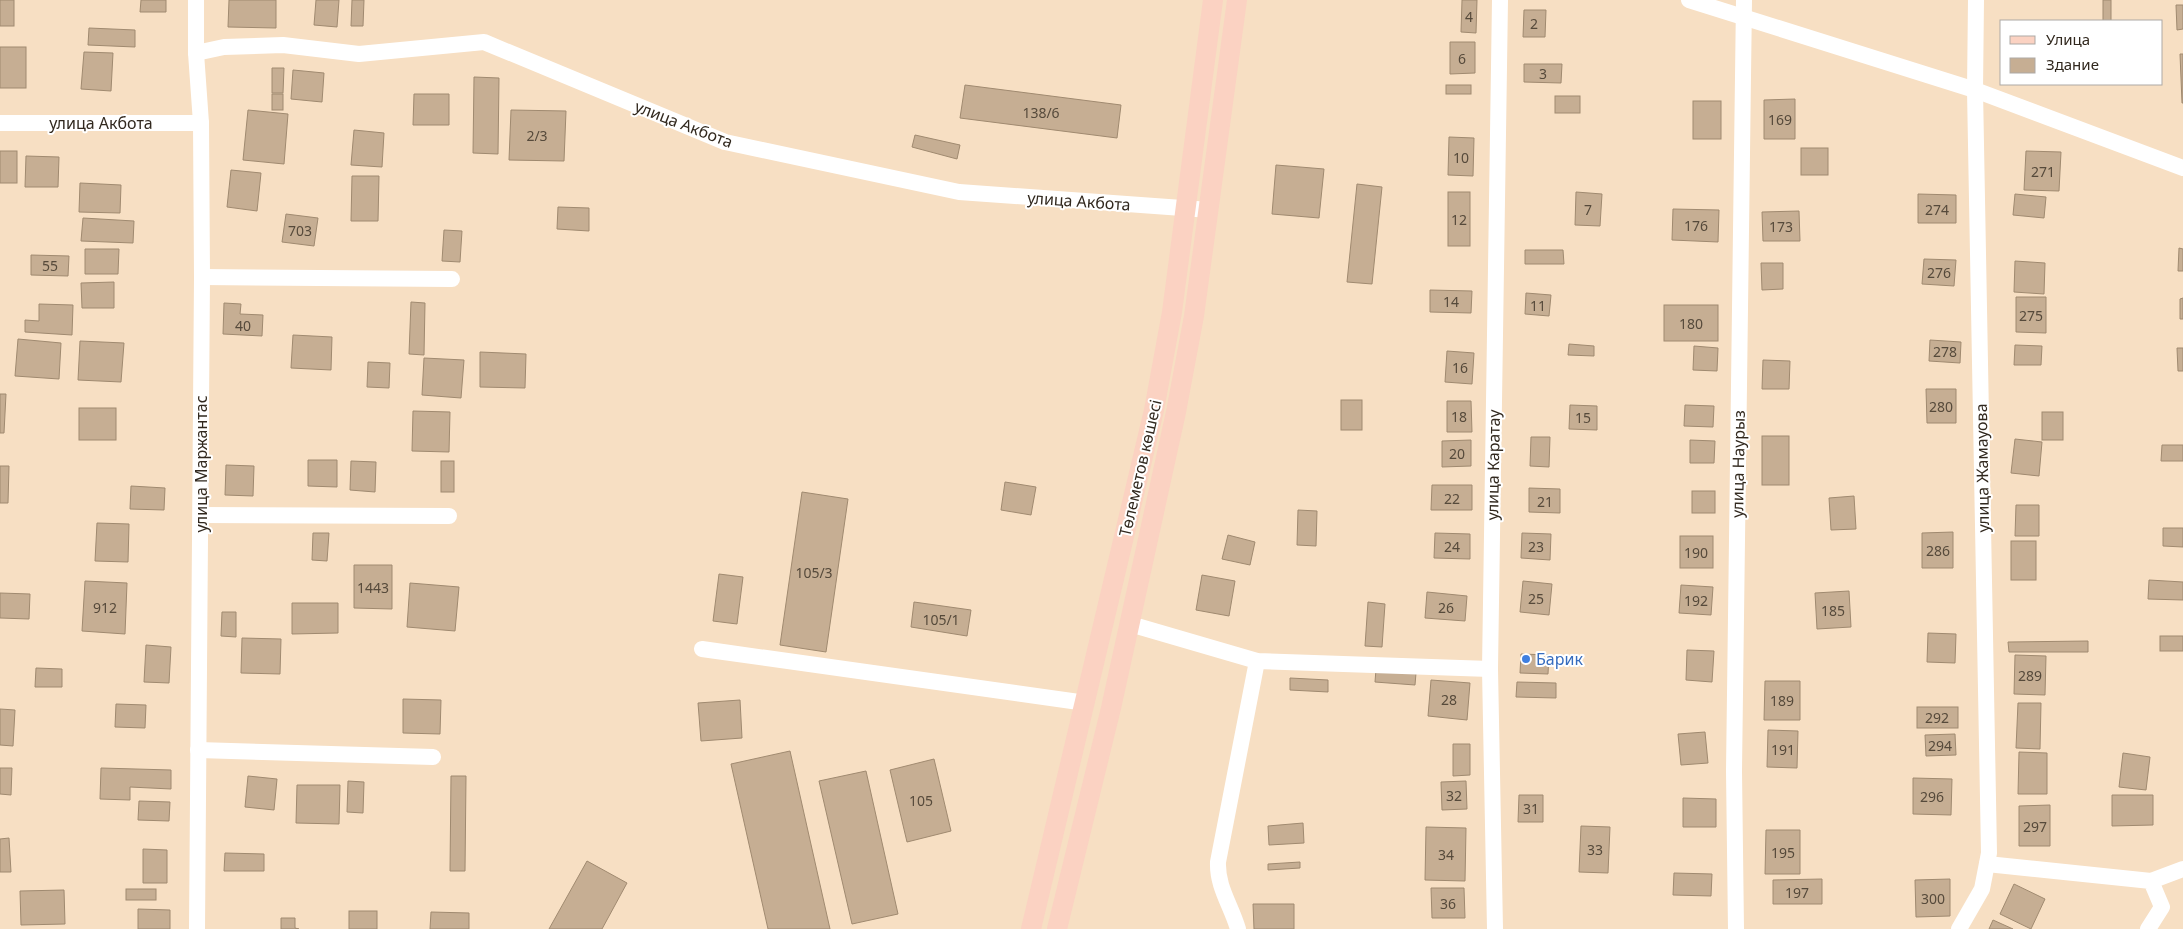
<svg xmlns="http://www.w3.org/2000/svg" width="2183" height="929" viewBox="0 0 2183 929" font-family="'Noto Sans',sans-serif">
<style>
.building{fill:#c6ae93;stroke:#a08a70}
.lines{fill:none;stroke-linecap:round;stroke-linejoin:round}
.minor{stroke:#fff;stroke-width:16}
.major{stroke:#fbd2c2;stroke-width:20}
.shop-dot{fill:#3f7fe0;stroke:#fff;stroke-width:2}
.labels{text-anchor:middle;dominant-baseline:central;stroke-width:4;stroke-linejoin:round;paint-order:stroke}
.number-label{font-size:14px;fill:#564a3b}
.street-label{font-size:16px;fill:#31281e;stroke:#fff}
.shop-label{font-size:16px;fill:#366cbe;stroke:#fff;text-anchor:start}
</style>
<rect width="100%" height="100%" fill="#f7dfc3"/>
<g class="building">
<rect x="0" y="0" width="14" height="26"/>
<path d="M141,0H166V12H140Z"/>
<path d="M229,0H276V28L228,27Z"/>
<path d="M316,0H339L337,27L314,25Z"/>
<path d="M352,0H364L363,26H351Z"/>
<path d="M1462,0H1477L1476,33L1461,32Z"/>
<rect x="2103" y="0" width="8" height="21"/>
<path d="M2176,5H2183V29L2177,30Z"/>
<path d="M1524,10H1546L1545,37H1523Z"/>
<path d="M89,28L135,30V47L88,45Z"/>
<path d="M1450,42H1475V73L1450,74Z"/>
<rect x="0" y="47" width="26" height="41"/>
<path d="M84,52L113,53L111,91L81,89Z"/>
<path d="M2180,54H2183V103H2182Z"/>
<path d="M1524,64H1562L1561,83L1524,82Z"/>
<path d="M272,68H284L283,93H272Z"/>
<path d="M293,70L324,73L322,102L291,99Z"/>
<path d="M474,77L499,78L498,154L473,153Z"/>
<path d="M965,85L1121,105L1117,138L960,118Z"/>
<rect x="1446" y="85" width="25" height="9"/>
<rect x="272" y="94" width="11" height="16"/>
<path d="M414,94H449V125H413Z"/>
<rect x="1555" y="96" width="25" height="17"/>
<path d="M1795,99V139H1764V100Z"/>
<rect x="1693" y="101" width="28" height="38"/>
<path d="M248,110L288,114L284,164L243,160Z"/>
<path d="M511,110L566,111L564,161L509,160Z"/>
<path d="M354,130L384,133L382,167L351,165Z"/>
<path d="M915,135L960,145L957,159L912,147Z"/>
<path d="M1449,137L1474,138L1473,176L1448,175Z"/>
<rect x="1801" y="148" width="27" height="27"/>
<rect x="0" y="151" width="17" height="32"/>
<path d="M2026,151L2061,152L2059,191L2024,190Z"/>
<path d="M26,156L59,157L58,187H25Z"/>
<path d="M1276,165L1324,169L1319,218L1272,214Z"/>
<path d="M231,170L261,173L257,211L227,207Z"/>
<path d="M352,176H379L378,221H351Z"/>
<path d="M80,183L121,185L120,213L79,212Z"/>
<path d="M1357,184L1382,187L1372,284L1347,282Z"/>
<rect x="1448" y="192" width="22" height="54"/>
<path d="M1576,192L1602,194L1600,226L1575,225Z"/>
<path d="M1918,194L1956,195V223H1918Z"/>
<path d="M2015,194L2046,197L2044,218L2013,215Z"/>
<path d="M558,207L589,208V231L557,229Z"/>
<path d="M1673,209L1719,210L1718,242L1672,240Z"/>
<path d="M1799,211L1800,241H1763L1762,212Z"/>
<path d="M286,214L318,218L314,246L282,242Z"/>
<path d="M83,218L134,221L133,243L81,241Z"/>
<path d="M444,230L462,231L460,262L442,261Z"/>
<path d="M2179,248L2183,249V271H2178Z"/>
<path d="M85,249H119L118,274H85Z"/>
<path d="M1525,250H1563L1564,264H1525Z"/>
<path d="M31,255L69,256L68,276L31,275Z"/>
<path d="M1924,259L1956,260L1954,286L1922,284Z"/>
<path d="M2015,261L2045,263L2044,294L2014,292Z"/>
<path d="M1761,263H1783V289L1762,290Z"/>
<path d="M114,282V308H82L81,283Z"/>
<path d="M1430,290L1472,291L1471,313L1430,312Z"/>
<path d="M1526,293L1551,295L1549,316L1525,314Z"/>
<path d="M2016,297H2046V333L2016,332Z"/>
<path d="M2183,298V319H2180V299Z"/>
<path d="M411,302L425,303L424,355L409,354Z"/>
<path d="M224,303L241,304L240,314L263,315L262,336L223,334Z"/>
<path d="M39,304L73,305L72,335L25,332V320L39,321Z"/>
<rect x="1664" y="305" width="54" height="36"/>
<path d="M293,335L332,337L331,370L291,368Z"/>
<path d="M18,339L61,343L59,379L15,376Z"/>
<path d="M1930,340L1961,342L1960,363L1929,361Z"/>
<path d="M80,341L124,343L121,382L78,380Z"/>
<path d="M1569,344L1594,346V356L1568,355Z"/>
<path d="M2015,345L2042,346L2041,365H2014Z"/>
<path d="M1694,346L1718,348L1717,371L1693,370Z"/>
<path d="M2177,348H2183V371H2178Z"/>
<path d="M1447,351L1474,353L1472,384L1445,382Z"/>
<path d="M480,352L526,354L525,388L480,387Z"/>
<path d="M424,358L464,360L461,398L422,395Z"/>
<path d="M1763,360L1790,361L1789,389H1762Z"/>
<path d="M368,362L390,363L389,388L367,387Z"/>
<path d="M1926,389H1956V423H1927Z"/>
<path d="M0,394H6L4,433H0Z"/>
<rect x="1341" y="400" width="21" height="30"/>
<path d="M1447,401H1471L1472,432H1447Z"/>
<path d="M1570,405L1597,406V430L1569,429Z"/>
<path d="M1685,405L1714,406L1713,427L1684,426Z"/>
<rect x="79" y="408" width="37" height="32"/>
<path d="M413,411L450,412L449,452L412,451Z"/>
<rect x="2042" y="412" width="21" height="28"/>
<rect x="1762" y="436" width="27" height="49"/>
<path d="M1531,437H1550L1549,467L1530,466Z"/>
<path d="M2015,439L2042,442L2039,476L2011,473Z"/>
<path d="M1471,440V466L1442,467V441Z"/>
<path d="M1690,440L1715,441L1714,463H1690Z"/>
<path d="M2162,445H2183V461H2161Z"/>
<path d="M308,460H337V487L308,486Z"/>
<path d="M351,461L376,462L375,492L350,490Z"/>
<rect x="441" y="461" width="13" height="31"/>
<path d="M226,465L254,466L253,496L225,495Z"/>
<path d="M0,466H9L8,503H0Z"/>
<path d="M1005,482L1036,487L1031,515L1001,510Z"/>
<path d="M1432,485H1472V510H1431Z"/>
<path d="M131,486L165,488L164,510L130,509Z"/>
<path d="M1529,488L1560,489V513L1529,512Z"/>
<rect x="1692" y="491" width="23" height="22"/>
<path d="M802,492L848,499L826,652L780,645Z"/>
<path d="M1854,496L1856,529L1831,530L1829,498Z"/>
<path d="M2016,505H2039V536H2015Z"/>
<path d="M1298,510L1317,511L1316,546L1297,545Z"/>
<path d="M97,523L129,524L128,562L95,561Z"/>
<path d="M2163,528H2183V547L2163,546Z"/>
<path d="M1953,532V568H1922V533Z"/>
<path d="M313,533H329L327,561L312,560Z"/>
<path d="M1435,533L1470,534V559L1434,558Z"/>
<path d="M1522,533L1551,534L1550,560L1521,558Z"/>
<path d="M1228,535L1255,542L1250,565L1222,559Z"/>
<rect x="1680" y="536" width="33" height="32"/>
<rect x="2011" y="541" width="25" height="39"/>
<path d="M354,565H392V609L354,608Z"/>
<path d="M719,574L743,577L737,624L713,621Z"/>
<path d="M1202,575L1235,581L1229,616L1196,610Z"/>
<path d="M2149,580L2183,582V600L2148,599Z"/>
<path d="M85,581L127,583L125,634L82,631Z"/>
<path d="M1523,581L1552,584L1549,615L1520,612Z"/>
<path d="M410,583L459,587L455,631L407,627Z"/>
<path d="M1681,585L1713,587L1711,615L1679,613Z"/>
<path d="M1849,591L1851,627L1817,629L1815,593Z"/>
<path d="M1427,592L1467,596L1465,621L1425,618Z"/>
<path d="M0,593L30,594L29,619L0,618Z"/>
<path d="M914,602L971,610L967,636L911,627Z"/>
<path d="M1368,602L1385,604L1382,647L1365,646Z"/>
<path d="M292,603H338V633L292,634Z"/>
<path d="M222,612H236V637L221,636Z"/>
<path d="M1928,633L1956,634L1955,663L1927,662Z"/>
<rect x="2160" y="636" width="23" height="15"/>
<path d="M242,638L281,639L280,674L241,673Z"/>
<path d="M2088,641V652H2009L2008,642Z"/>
<path d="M146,645L171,647L169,683L144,682Z"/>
<path d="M1687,650L1714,651L1712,682L1686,680Z"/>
<path d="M1521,654L1549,655L1548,674L1520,673Z"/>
<path d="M2015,655L2046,656L2045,695L2014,694Z"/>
<path d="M36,668L62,669V687H35Z"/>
<path d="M1376,669L1416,673L1415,685L1375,682Z"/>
<path d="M1290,678L1328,680V692L1290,690Z"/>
<path d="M1431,680L1470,683L1467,720L1428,716Z"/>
<path d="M1765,681H1800V720H1764Z"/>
<path d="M1517,682L1556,683V698L1516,697Z"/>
<path d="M403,699L441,700L440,734L403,733Z"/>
<path d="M740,700L742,738L701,741L698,703Z"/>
<path d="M2018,703H2041L2040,749L2016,748Z"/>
<path d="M116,704L146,705L145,728L115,727Z"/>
<rect x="1917" y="707" width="41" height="21"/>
<path d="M0,709L15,710L13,746L0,745Z"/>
<path d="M1768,730L1798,731L1797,768L1767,767Z"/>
<path d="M1705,732L1708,763L1681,765L1678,734Z"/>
<path d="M1955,734L1956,755L1926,756L1925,735Z"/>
<path d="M1453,744H1470V775L1453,776Z"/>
<path d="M790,751L830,929H768L731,764Z"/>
<path d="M2019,752L2047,753V794H2018Z"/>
<path d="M2123,753L2150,757L2146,790L2119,787Z"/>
<path d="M934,759L951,831L907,842L890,770Z"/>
<path d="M0,768H12L11,795L0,794Z"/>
<path d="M101,768L171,770V789L130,787V800L100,799Z"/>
<path d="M866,771L898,914L852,924L819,781Z"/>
<path d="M248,776L277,779L274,810L245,807Z"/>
<path d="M451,776H466L465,871H450Z"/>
<path d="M1913,778L1952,779L1951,815L1913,814Z"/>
<path d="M348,781L364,782L363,813L347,812Z"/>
<path d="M1466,781L1467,809L1442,810L1441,782Z"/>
<path d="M297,785H340L339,824L296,823Z"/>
<path d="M1519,795H1543V822H1518Z"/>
<path d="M2112,795H2153V825L2112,826Z"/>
<path d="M1683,798L1716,799V827H1683Z"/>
<path d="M139,801L170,802L169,821L138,820Z"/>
<path d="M2050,805V846H2019V806Z"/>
<path d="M1303,823L1304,843L1269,845L1268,826Z"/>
<path d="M1581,826L1610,827L1608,873L1579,872Z"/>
<path d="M1426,827L1466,828L1465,881L1425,880Z"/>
<path d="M1766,830H1800V874H1765Z"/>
<path d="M9,838L11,872H0V839Z"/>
<path d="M143,849L167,850V883H143Z"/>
<path d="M225,853L264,854V871H224Z"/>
<path d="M587,861L627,883L602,929H549Z"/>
<path d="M1300,862V868L1268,870V864Z"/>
<path d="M1674,873L1712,874L1711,896L1673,895Z"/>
<path d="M1822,879V904H1773V880Z"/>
<path d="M1950,879V916L1916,917L1915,880Z"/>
<path d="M2014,884L2045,899L2031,929L2000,914Z"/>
<path d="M1431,888H1464L1465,918H1432Z"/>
<rect x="126" y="889" width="30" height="11"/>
<path d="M64,890L65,924L21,925L20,891Z"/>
<path d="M1253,904H1294V929H1254Z"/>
<path d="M138,909L170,910V929H138Z"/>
<rect x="349" y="911" width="28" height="18"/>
<path d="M431,912L469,913V929H430Z"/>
<path d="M281,918H295V928L299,929H281Z"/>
<path d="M1993,920L2013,929H1989Z"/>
</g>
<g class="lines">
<g class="minor">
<path d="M196,0V53L201,123L202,277L197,929"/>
<path d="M1689,0L1975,90L2183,168"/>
<path d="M196,53L224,47L283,45L359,54L484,42L725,142L959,192L1210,210"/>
<path d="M0,123H201"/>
<path d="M202,277L452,279"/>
<path d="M201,515L449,516"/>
<path d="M1130,624L1257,661L1490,669"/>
<path d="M702,649L1086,703"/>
<path d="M198,750L433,757"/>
<path d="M1987,864L2151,881L2162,907L2148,929"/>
<path d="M2151,881L2183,869"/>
<path d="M1238,929C1231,905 1217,887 1218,862L1257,661"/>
<path d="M1495,929L1490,669L1500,0"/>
<path d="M1736,929L1734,771L1744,0"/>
<path d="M1959,929L1982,889L1989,853L1975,90L1976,0"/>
</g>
<g class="major">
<path d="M1031,929L1154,410L1172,312L1213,0"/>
<path d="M1057,929L1111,708L1176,412L1194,316L1237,0"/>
</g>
</g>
<circle class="shop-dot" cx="1526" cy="659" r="5"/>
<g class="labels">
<g class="number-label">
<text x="1469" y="16">4</text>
<text x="1534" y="23">2</text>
<text x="1462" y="58">6</text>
<text x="1543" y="73">3</text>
<text x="1041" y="112">138/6</text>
<text x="1780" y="119">169</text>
<text x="537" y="135">2/3</text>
<text x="1461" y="157">10</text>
<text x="2043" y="171">271</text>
<text x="1588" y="209">7</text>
<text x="1937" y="209">274</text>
<text x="1459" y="219">12</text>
<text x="1696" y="225">176</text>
<text x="1781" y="226">173</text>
<text x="300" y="230">703</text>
<text x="50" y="265">55</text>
<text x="1939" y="272">276</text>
<text x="1451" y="301">14</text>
<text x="1538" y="305">11</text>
<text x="2031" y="315">275</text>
<text x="1691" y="323">180</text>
<text x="243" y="325">40</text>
<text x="1945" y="351">278</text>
<text x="1460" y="367">16</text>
<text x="1941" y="406">280</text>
<text x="1459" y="416">18</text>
<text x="1583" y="417">15</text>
<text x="1457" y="453">20</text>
<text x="1452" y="498">22</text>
<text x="1545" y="501">21</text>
<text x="1452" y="546">24</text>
<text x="1536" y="546">23</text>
<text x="1938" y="550">286</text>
<text x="1696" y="552">190</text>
<text x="814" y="572">105/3</text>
<text x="373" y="587">1443</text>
<text x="1536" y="598">25</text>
<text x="1696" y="600">192</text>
<text x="105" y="607">912</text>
<text x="1446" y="607">26</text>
<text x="1833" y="610">185</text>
<text x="941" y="619">105/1</text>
<text x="2030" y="675">289</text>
<text x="1449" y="699">28</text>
<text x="1782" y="700">189</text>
<text x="1937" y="717">292</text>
<text x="1940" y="745">294</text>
<text x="1783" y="749">191</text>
<text x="1454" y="795">32</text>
<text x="1932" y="796">296</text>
<text x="921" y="800">105</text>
<text x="1531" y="808">31</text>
<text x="2035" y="826">297</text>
<text x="1595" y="849">33</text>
<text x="1783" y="852">195</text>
<text x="1446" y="854">34</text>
<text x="1797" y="892">197</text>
<text x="1933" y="898">300</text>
<text x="1448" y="903">36</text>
</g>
<g class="street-label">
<text x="101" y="123">улица Акбота</text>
<text transform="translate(684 124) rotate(21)">улица Акбота</text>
<text transform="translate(1079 201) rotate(4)">улица Акбота</text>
<text transform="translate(201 464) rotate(-90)">улица Маржантас</text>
<text transform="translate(1738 464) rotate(-89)">улица Наурыз</text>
<text transform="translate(1493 465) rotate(-89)">улица Каратау</text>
<text transform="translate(1140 468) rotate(-77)">Төлеметов көшесі</text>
<text transform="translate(1982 468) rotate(-91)">улица Жамауова</text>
</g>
<g class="shop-label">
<text x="1536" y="659">Барик</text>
</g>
</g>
<rect x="2000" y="20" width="162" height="65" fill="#ffffff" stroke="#ada9a5"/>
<rect x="2010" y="36" width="25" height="8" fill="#fbd2c2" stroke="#ada9a5"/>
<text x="2046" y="45" font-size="15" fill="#31281e">Улица</text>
<rect x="2010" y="58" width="25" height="15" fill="#c6ae93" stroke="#ada9a5"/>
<text x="2046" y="70" font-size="15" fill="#31281e">Здание</text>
</svg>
